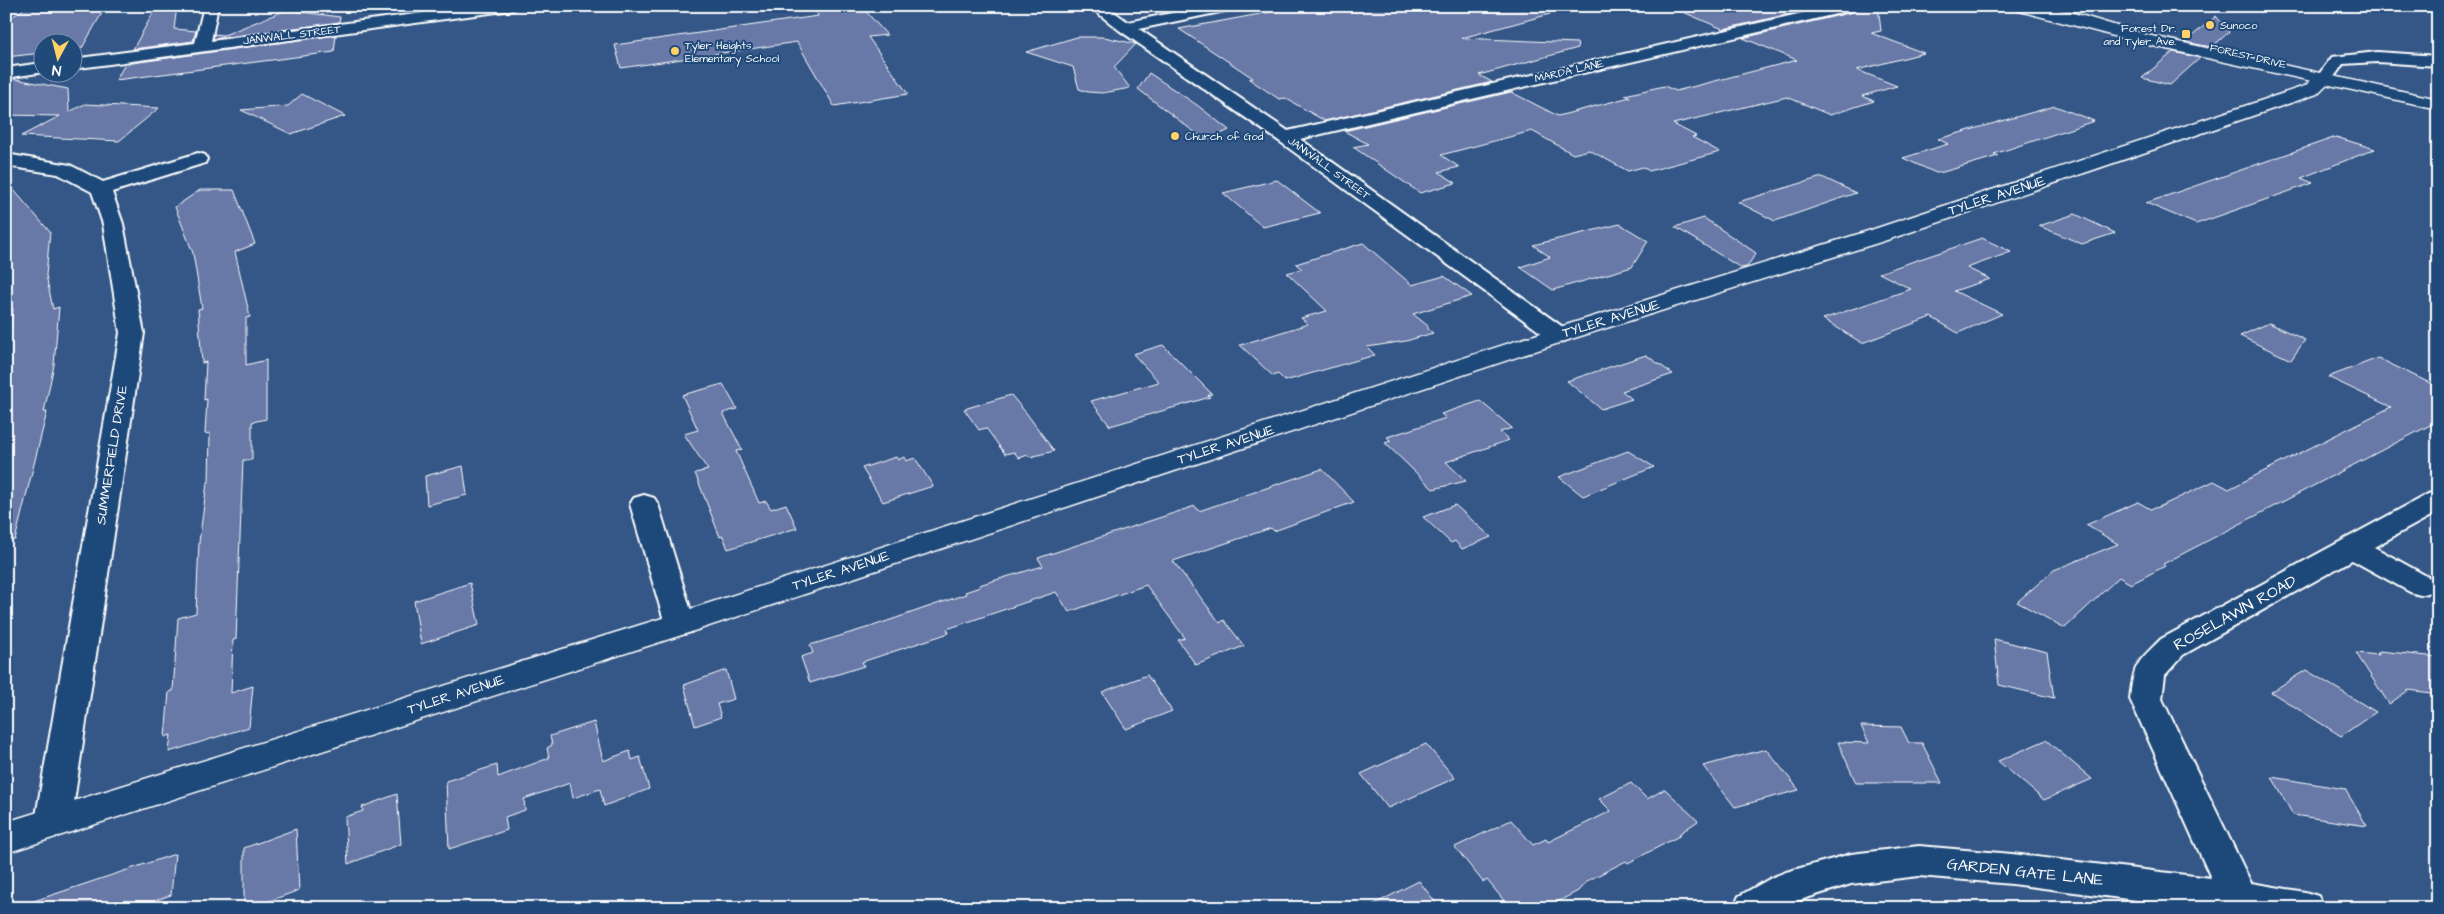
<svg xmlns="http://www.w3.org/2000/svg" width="2444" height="914" viewBox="0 0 2444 914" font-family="'Architects Daughter',sans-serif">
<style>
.building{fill:#6778a7;stroke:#fff}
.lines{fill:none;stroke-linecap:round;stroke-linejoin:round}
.street-casing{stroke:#fff;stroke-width:4}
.secondary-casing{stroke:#fff;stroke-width:3}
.primary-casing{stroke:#fff;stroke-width:3}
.street{fill:#1f4a7a;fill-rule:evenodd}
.secondary{fill:#1f4a7a;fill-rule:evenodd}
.primary{fill:#1f4a7a;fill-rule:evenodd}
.poi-dot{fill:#ffd166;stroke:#1f4a7a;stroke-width:2}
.labels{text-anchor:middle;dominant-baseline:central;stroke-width:4;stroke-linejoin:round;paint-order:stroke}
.far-poi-label{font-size:11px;fill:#fff;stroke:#1f4a7a;text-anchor:start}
.far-street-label{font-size:11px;fill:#fff;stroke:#1f4a7a}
.street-label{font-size:14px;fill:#fff;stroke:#1f4a7a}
.near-street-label{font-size:16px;fill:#fff;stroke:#1f4a7a}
</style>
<rect width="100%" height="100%" fill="#345787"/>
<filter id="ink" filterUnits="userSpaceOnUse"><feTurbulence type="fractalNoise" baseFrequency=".02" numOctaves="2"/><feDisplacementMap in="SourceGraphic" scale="10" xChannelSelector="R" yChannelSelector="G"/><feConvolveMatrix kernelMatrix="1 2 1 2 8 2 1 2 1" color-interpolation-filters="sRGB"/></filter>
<g filter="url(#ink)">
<g class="building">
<path d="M28,6H106L82,48L72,49V42H42V53L6,57V47L9,42H6V21Z"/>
<path d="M157,6H177L174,29L196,31L193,41L133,49Z"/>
<path d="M844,6H861L887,35L868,37L908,94L834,106L797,42L621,68L615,45L818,16L816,10Z"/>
<path d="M1303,6H1549L1550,14L1462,38L1577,43L1578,48L1479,75L1492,82L1325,121L1285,98L1279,99L1249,79L1253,78L1179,29Z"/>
<path d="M1669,6H1824L1723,29Z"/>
<path d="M1862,6H1878L1881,31L1871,33L1924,53L1857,70L1897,86L1862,96L1874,101L1830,115L1787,97L1673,124L1696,136L1692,137L1720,152L1649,171L1643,167L1628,171L1589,150L1573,154L1532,131L1441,155L1459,167L1439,172L1456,183L1420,193L1353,147L1368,144L1344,131L1511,92L1558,116L1630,97L1625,95L1664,86L1676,91L1797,60L1743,38L1853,12Z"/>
<path d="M286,10L340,17L339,22L213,39L214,34L224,35Z"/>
<path d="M2216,16L2229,32L2212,47L2185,42Z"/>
<path d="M336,35L334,52L116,80L125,64Z"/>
<path d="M1077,37H1104L1136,44L1114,67L1130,88L1103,93L1088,92L1079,89L1073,67L1026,52Z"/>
<path d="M2173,52L2200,58L2170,85L2142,78Z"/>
<path d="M1149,73L1197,105L1229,130L1206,141L1138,89Z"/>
<path d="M15,79L68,89L69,112L85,104L159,108L119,141L21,136L60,116L6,115V80Z"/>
<path d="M302,94L345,116L291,134L241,110L288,106Z"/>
<path d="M2055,106L2094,121L1994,154L1998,156L1943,172L1936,173L1903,158L1948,144L1938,139Z"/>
<path d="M2336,137L2375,149L2301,178L2313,183L2196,224L2146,203Z"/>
<path d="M1822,177L1856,193L1775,221L1738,202Z"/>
<path d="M1277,180L1320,213L1263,227L1223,193Z"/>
<path d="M6,181L50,232L46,275L53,309L59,307L54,365L44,412H47L15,540L6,539V365L13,309L6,310Z"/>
<path d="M200,190H234L255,244L235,252L250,317L246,318V365L266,360V419L252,422V460H243L236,639L233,640L231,693L253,686L249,727L169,752L171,735L165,737L169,692L173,691L178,618L196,613L199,542L207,483L209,482L210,433L205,434L207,399L204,400L206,362L202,363L198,309L202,308L193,253L175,207Z"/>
<path d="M2075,214L2115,233L2082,244L2039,226Z"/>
<path d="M1704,218L1756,253L1747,267L1741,268L1675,227Z"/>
<path d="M1620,224L1648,241L1632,267L1553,290L1520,267L1550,257L1533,245Z"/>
<path d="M1982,238L2011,252L1967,268L1990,279L1954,291L2002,314L1958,333L1931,317L1862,343L1823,319L1911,289L1879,273Z"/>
<path d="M1363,243L1412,285L1444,276L1472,296L1413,314L1428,326V329L1433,333L1406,341L1367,347L1375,355L1285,381L1278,374L1273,376L1240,345L1308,324L1301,318L1327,311L1287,273L1302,269L1296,264Z"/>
<path d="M2269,323L2305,340L2291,360L2240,336Z"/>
<path d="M1163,345L1212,394L1208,395L1210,397L1110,426L1091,401L1159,382L1133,354Z"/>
<path d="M1646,355L1673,374L1622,391L1632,399L1601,409L1567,381Z"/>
<path d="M2378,358L2438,387V421L2163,564L2165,566L2131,584L2119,577L2065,628L2017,602L2054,570L2118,544L2086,525L2138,502L2150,509L2159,507L2214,481L2229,489L2391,407L2328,377Z"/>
<path d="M723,384L737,409L723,413L742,450L736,451L759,503L766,501L771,509L786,504L797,528L728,549L723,536L720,537L695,473L708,470L684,434L698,430L682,395Z"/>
<path d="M1011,395L1027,414L1054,451L1030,457L1028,455L1019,458L1014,452L1005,454L986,428L979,430L964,409Z"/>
<path d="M1480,401L1512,428L1500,432L1509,440L1446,462L1466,481L1433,489L1385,443L1391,441L1387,437L1446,418L1441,414Z"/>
<path d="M1628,451L1654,467L1583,496L1559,477Z"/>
<path d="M896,457L898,460L904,457L906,461L915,458L933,486L883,502L862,468Z"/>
<path d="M463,466L467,495L427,505L425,476Z"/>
<path d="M1322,469L1354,502L1274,531L1271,528L1173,561L1220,623L1224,620L1244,646L1196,665L1178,640L1185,638L1146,585L1069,612L1056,592L947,629L949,633L862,662L864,666L810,683L801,657L813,653L810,645L873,626L966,594L965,592L980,587L979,585L1043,566L1038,558L1195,506L1199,511Z"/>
<path d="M1455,505L1491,537L1462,549L1455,541L1451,543L1423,517Z"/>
<path d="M470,583L479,625L421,644L414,601Z"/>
<path d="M1994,639L2047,652L2054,698L1999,685Z"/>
<path d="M2379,651L2438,657V694L2409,690L2389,704L2356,653L2379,655L2377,653H2381Z"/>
<path d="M726,670L734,699L717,704L721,717L695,726L684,685Z"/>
<path d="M2306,670L2376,712L2341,736L2271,692Z"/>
<path d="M1147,675L1172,711L1126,729L1102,692Z"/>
<path d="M594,722L603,761L630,751L632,760L640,757L649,789L604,806L600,789L573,798L570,783L524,799L525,810L505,817L507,830L449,849L446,781L497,765L498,777L549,758L547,748L552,745L550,736Z"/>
<path d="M1861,726L1901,727L1909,743H1922L1942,783H1856L1838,742L1869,743Z"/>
<path d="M2046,740L2092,779L2044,800L1998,761Z"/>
<path d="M1426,744L1455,778L1388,808L1361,774Z"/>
<path d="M1766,749L1799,790L1735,807L1703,766Z"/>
<path d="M2272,777L2345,789L2367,826L2293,815Z"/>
<path d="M1631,783L1647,799L1665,789L1698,821L1679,834L1681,835L1628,863L1626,861L1587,881L1578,891L1546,908H1510L1487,880L1483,882L1455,847L1511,820L1533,845L1546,839L1548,842L1611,811L1599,799Z"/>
<path d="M397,794L401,844L348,864L345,817L363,811L362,807Z"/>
<path d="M296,829L299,890L251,908H244V848Z"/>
<path d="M175,854L171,895L134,908H28V903Z"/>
<path d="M1419,881L1440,908H1367L1409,886Z"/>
</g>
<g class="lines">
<g class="street-casing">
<g id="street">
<path d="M204,6H218L211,41L476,6H519L512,10L72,69V59L195,43Z"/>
<path d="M1089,6H1106L1128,22L1206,6H1237L1230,10L1139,29L1288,131L1833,6H1860L1853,10L1300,139L1567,330L1571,335L1567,340L1559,342L1551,340L1279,141L1119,30Z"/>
<path d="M2377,52L2438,56V66L2377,62L2343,64C2336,74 2331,85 2318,82L2316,78L2332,57Z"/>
<path d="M42,63L44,72L6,78V68Z"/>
<path d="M198,153L205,155L207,159L205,163L112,192L123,224L144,333L71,822L66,832L53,837L40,832L35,822L120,333L103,224L92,192L58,174L6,166V154L70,165L103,182Z"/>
<path d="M2438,491V512L2374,547L2430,578L2435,585L2430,592L2420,595L2410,592L2352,560L2183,655L2165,675L2162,699L2251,883L2305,892L2318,896L2324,908H2197L2012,884L1919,876L1851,884L1797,901L1785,908H1733L1739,896L1773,877L1786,872L1851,854L1919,846L2012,854L2211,878L2130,699C2134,663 2136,664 2161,639L2428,494Z"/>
<path d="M644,495L654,498L658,504L695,624L691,632L680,635L669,632L665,624L630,504L634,498Z"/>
</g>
</g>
<g class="secondary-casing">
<path id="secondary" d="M2324,73L2330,74L2333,78L2317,94L1884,241L1568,340L691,632L6,853V822L669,616L1550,330L1868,231L2305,86L2318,74Z"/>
</g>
<g class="primary-casing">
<path id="primary" d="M2009,6H2041L2070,12L2147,35L2438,99V109L2144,44L2012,9Z"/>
</g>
<use href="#street" class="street"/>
<use href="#secondary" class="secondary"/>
<use href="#primary" class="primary"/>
</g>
</g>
<g class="poi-dot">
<circle cx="2210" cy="25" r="5"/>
<rect x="2181" y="29" width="10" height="10" rx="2.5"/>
<circle cx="675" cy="51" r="5"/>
<circle cx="1175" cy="136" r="5"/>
</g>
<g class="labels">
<g class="far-poi-label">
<text x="2220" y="25">Sunoco</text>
<text x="2176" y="28" text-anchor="end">Forest Dr.<tspan x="2176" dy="13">and Tyler Ave.</tspan></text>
<text x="685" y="45">Tyler Heights<tspan x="685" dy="13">Elementary School</tspan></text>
<text x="1185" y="136">Church of God</text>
</g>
<g class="far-street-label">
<text transform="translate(292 35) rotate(-7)">JANWALL STREET</text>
<text transform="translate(2248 56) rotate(13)">FOREST DRIVE</text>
<text transform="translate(1569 71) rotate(-13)">MARDA LANE</text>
<text transform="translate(1329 168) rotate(36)">JANWALL STREET</text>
</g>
<g class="street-label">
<text transform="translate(1997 196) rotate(-18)">TYLER AVENUE</text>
<text transform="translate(1611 319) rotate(-17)">TYLER AVENUE</text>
<text transform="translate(1226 445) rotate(-18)">TYLER AVENUE</text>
<text transform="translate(112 455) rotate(-81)">SUMMERFIELD DRIVE</text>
<text transform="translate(841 571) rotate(-18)">TYLER AVENUE</text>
<text transform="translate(456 695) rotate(-18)">TYLER AVENUE</text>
</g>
<g class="near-street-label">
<text transform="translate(2235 613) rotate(-29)">ROSELAWN ROAD</text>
<text transform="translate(2025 872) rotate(6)">GARDEN GATE LANE</text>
</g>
</g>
<rect width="2444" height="914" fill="none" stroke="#1f4a7a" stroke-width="25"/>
<rect x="12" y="12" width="2419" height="889" fill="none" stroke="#fff" stroke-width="2" filter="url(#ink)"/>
<g transform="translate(58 58) rotate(187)"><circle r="24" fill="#1f4a7a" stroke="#7992af"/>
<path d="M0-4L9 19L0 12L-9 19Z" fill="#ffd166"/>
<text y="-8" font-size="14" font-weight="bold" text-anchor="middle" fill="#ffffff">N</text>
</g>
</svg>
